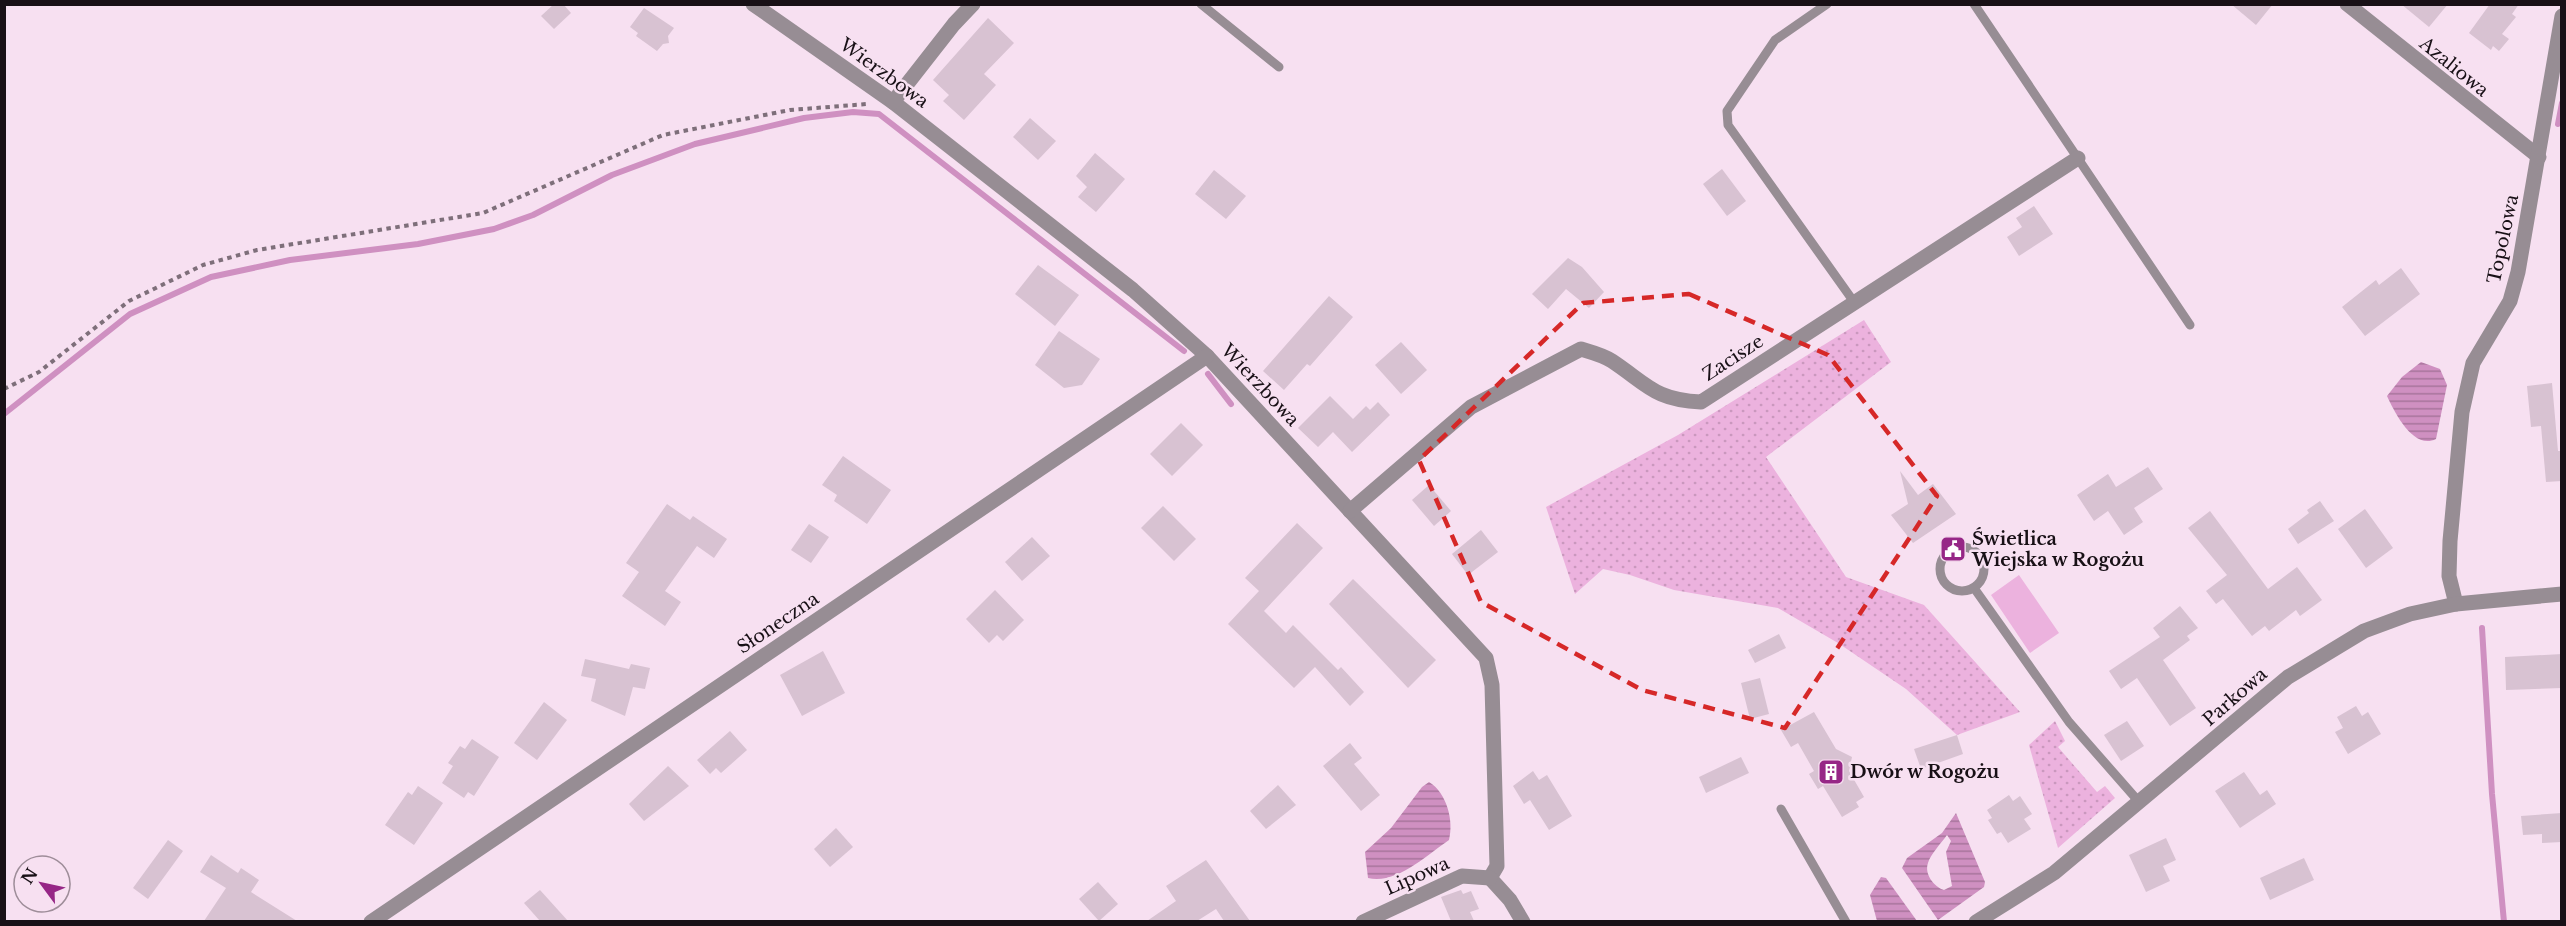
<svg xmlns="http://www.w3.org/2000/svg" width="2566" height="926" viewBox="0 0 2566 926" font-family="'Libre Baskerville',serif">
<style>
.grass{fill:url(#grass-dots)}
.pitch{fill:#ecb2de}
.water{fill:url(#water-rules);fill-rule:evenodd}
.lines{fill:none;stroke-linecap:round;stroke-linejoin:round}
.stream{stroke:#cf90c1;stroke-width:6}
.building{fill:#d8c2d2}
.path{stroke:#7e6f7a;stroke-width:4;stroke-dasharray:4.5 4.5;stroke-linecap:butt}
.lane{stroke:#978d94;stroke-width:9}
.street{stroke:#978d94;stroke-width:15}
.marked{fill:none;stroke:#d62828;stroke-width:4.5;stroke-dasharray:12 8;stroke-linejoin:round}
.labels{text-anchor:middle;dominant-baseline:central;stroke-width:5;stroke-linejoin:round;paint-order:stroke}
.street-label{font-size:18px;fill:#181016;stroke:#f7e0f1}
.poi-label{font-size:18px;font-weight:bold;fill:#181016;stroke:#f7e0f1;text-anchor:start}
</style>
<defs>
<pattern id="grass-dots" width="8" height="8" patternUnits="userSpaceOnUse" patternTransform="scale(1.5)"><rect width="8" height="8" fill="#ecb2de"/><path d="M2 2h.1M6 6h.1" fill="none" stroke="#ca98be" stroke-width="1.8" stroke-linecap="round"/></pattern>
<pattern id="water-rules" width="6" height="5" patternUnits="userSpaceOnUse" patternTransform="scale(1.5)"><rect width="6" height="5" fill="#cf90c1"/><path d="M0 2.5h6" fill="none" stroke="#a7749c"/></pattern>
</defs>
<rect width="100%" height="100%" fill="#f7e0f1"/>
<g class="grass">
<path d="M1864,320L1891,362L1766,457L1846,577L1924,605L2020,712L1957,735L1906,689L1838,643L1778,608L1674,590L1630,575L1603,569L1575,594L1546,507L1678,435Z"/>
<path d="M2055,721L2065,741L2058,747L2097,792L2105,786L2115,798L2058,848L2029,745Z"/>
</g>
<path class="pitch" d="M2019,575L2059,633L2030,653L1991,595Z"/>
<g class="water">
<path d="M2421,362L2440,369L2447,385L2436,439C2413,450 2395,413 2387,396L2402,377Z"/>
<path d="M1429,782C1447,793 1454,821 1449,840C1427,855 1396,885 1368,878L1365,852L1391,828L1422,787Z"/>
<path d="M1956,813L1985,882L1984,887L1938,920L1902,868L1907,858L1942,833ZM1947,835L1951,841L1946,852L1952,886L1944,890C1934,887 1924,874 1928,863C1930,855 1942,842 1947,835Z"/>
<path d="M1881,877L1886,878L1917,921H1877L1870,895Z"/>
</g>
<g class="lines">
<g class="stream">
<path d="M2558,124L2562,103"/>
<path d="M1208,374L1231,404"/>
<path d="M4,414L130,314L211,277L290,260L418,244L494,229L533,215L612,175L695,144L804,118L853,112L879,114L1184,351"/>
<path d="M2482,628L2492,794L2504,922"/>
</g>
</g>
<g class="building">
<path d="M554,4H563L571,13L554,29L541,16Z"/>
<path d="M2231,4H2273L2256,25Z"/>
<path d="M2401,4H2448L2429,27Z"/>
<path d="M2490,4H2519L2512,14L2516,17L2502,34L2509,39L2499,51L2493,46L2491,50L2469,33Z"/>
<path d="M644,8L674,28L668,36L669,43L663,44L657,51L636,36L638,33L630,27Z"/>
<path d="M988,18L1014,43L984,74L996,85L964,120L943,101L949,95L933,80Z"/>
<path d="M1030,118L1056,141L1038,160L1013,137Z"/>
<path d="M1095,153L1125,179L1096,212L1078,197L1087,187L1076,176Z"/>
<path d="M1722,169L1746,201L1727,216L1703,184Z"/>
<path d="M1214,170L1246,196L1226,219L1195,194Z"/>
<path d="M2034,206L2053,234L2019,256L2007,237L2022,227L2016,218Z"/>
<path d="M1568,258L1582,267L1604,292L1589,308L1566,289L1548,309L1532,294Z"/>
<path d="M1038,265L1079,295L1055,326L1015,294Z"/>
<path d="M2401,268L2420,294L2365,336L2342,307L2376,280L2379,285Z"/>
<path d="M1329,296L1353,317L1310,366L1307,364L1284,390L1263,371Z"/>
<path d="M1059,331L1100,359L1082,385L1064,388L1035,365Z"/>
<path d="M1401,342L1427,370L1401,394L1375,365Z"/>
<path d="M2552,383L2558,451H2562V481L2546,482L2541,426L2531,427L2527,386Z"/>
<path d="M1330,396L1353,419L1366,406L1370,410L1378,402L1390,415L1352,452L1333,432L1318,447L1298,428Z"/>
<path d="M1181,423L1203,445L1172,476L1150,454Z"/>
<path d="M843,456L891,490L867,524L834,501L837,495L822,485Z"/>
<path d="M2148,467L2163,489L2134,508L2143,522L2124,535L2108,511L2094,521L2077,495L2108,474L2116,487Z"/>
<path d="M1900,471L1918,495L1933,484L1956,514L1913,543L1891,515L1908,504Z"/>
<path d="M1429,485L1451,511L1434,526L1412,500Z"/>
<path d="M2320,501L2334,521L2298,544L2288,529L2309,513L2307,510Z"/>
<path d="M667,504L690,520L693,516L727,539L714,558L697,546L665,591L681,602L665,626L622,596L639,572L626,563Z"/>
<path d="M1163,506L1196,539L1174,561L1141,528Z"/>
<path d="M2365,509L2393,548L2366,568L2338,529Z"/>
<path d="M2210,511L2268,589L2297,567L2322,600L2300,616L2296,610L2269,631L2265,626L2252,636L2223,599L2216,604L2206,591L2227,575L2188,528Z"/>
<path d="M1297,523L1323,548L1264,611L1286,633L1293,625L1338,670L1341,667L1364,692L1350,706L1315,667L1294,688L1228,624L1259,591L1245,578Z"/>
<path d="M809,524L829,537L811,563L791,550Z"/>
<path d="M1481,530L1498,552L1468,575L1452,554Z"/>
<path d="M1032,537L1050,556L1022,581L1005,562Z"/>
<path d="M1353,579L1436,660L1408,688L1329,604Z"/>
<path d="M995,590L1024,620L1003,641L997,635L989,643L966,619Z"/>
<path d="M2180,606L2198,628L2187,636L2190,640L2163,660L2196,708L2170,726L2137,678L2121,689L2109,671L2160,637L2153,628Z"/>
<path d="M1779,634L1786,648L1755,663L1748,650Z"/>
<path d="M823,651L845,693L802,716L780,675Z"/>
<path d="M2562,654V688L2506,690L2505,657Z"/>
<path d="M585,659L629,669L631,664L650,668L645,689L633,687L625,716L591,701L596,679L581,676Z"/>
<path d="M1760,678L1769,714L1750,719L1741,683Z"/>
<path d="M544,702L567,720L537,760L514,743Z"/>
<path d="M2356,706L2362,716L2368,712L2381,734L2348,754L2335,732L2343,728L2337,717Z"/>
<path d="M1814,712L1836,749L1852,757L1849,771L1864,797L1856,802L1859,807L1842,817L1823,786L1818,789L1809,774L1814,771L1798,743L1791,747L1781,730Z"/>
<path d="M2127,721L2144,746L2121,761L2104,735Z"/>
<path d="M730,731L747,750L721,773L716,768L710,774L697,760Z"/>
<path d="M1957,735L1963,754L1921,769L1914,749Z"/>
<path d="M472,739L499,757L474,796L468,792L464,798L442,783L453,766L448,763L460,746L465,749Z"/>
<path d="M1350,743L1362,758L1354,764L1380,795L1361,811L1323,766Z"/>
<path d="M1741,757L1749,773L1706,793L1699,777Z"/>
<path d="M668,766L689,786L644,821L629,804Z"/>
<path d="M1533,771L1539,780L1547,775L1572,816L1549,830L1530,800L1524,804L1513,786Z"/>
<path d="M2244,772L2260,795L2267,790L2276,804L2240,828L2215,791Z"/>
<path d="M1278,785L1296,805L1266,829L1250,811Z"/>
<path d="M418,786L443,803L414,845L385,825L408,792L412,795Z"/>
<path d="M2009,795L2013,801L2020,796L2032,814L2024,819L2031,829L2008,843L2001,832L1997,834L1988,820L1992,818L1987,810Z"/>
<path d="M2562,813V842L2542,843V834L2523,835L2521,816Z"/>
<path d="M836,828L853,847L830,867L814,849Z"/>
<path d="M2166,838L2176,860L2163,866L2170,881L2146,892L2129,855Z"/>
<path d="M168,840L183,851L148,899L133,888Z"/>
<path d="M211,855L238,873L241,868L259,880L251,892L297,921H204L226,888L200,872Z"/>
<path d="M2304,858L2314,880L2270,900L2260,878Z"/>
<path d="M1206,860L1250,921H1224L1216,909L1197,921H1147L1176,901L1166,886Z"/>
<path d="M1098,882L1118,904L1099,921L1079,899Z"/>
<path d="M540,890L568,921H540L524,903Z"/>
<path d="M1461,890L1463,894L1471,891L1479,909L1470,912L1474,921H1451L1441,897Z"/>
</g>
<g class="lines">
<path class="path" d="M4,389L39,372L129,301L203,265L257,250L483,213L663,135L790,110L867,104"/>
<g class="lane">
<path d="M1201,4L1279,67"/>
<path d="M1827,4L1775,40L1727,111L1728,125L1854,302"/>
<path d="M1974,4L2190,325"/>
<circle cx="1962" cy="569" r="22"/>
<path d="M1974,588L2069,722L2140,803"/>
<path d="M1781,809L1846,922"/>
</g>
<g class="street">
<path d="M753,4L893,102L1133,290L1207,356L1486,658L1492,685L1497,866L1490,878"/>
<path d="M2347,4L2539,157"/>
<path d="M893,102L954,24L973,4"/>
<path d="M1350,511L1471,407L1581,349C1591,352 1603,355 1612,361C1648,385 1655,400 1701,402L2078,158"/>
<path d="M2456,604L2449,576L2450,541L2462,412L2473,363L2510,301L2518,272L2562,16"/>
<path d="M1490,878L1510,900L1523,922"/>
<path d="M371,922L1207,356"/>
<path d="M1363,922L1462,876L1490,878"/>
<path d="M1976,922L2054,873L2288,677L2364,631L2410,614L2456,604L2562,594"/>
</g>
</g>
<path class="marked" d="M1689,294L1828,355L1937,496L1785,728L1642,690L1481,602L1419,460L1583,303Z"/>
<defs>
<g id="civic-square" transform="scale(1.35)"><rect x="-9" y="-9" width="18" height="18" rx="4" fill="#962686" stroke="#f7e0f1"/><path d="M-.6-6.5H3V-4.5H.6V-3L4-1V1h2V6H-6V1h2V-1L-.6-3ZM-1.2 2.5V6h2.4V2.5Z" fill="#fff"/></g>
<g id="building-square" transform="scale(1.35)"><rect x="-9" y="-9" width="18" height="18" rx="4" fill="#962686" stroke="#f7e0f1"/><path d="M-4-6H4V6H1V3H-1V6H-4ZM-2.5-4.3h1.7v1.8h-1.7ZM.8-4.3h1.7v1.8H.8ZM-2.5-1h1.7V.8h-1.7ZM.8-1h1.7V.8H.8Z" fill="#fff"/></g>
</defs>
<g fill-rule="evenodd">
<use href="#civic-square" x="1953" y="549"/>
<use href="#building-square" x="1831" y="772"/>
</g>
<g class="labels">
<g class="street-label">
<text transform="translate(2454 67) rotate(39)">Azaliowa</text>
<text transform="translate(884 73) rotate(36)">Wierzbowa</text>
<text transform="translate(2503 239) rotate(-78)">Topolowa</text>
<text transform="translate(1733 358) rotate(-33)">Zacisze</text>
<text transform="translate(1260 385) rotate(47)">Wierzbowa</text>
<text transform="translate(778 623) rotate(-34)">Słoneczna</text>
<text transform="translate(2235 697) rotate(-41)">Parkowa</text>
<text transform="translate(1417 876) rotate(-24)">Lipowa</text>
</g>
<g class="poi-label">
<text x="1972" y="539">Świetlica<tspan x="1972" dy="21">Wiejska w Rogożu</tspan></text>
<text x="1850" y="772">Dwór w Rogożu</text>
</g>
</g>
<rect width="2566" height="926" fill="none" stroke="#181016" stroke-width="12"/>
<g transform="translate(42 884) rotate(303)"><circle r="28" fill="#f7e0f1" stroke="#9e8d99" stroke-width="1.5"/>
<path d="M0-4.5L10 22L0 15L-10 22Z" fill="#962686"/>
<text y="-9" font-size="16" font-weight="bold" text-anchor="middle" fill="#181016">N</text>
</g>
</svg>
